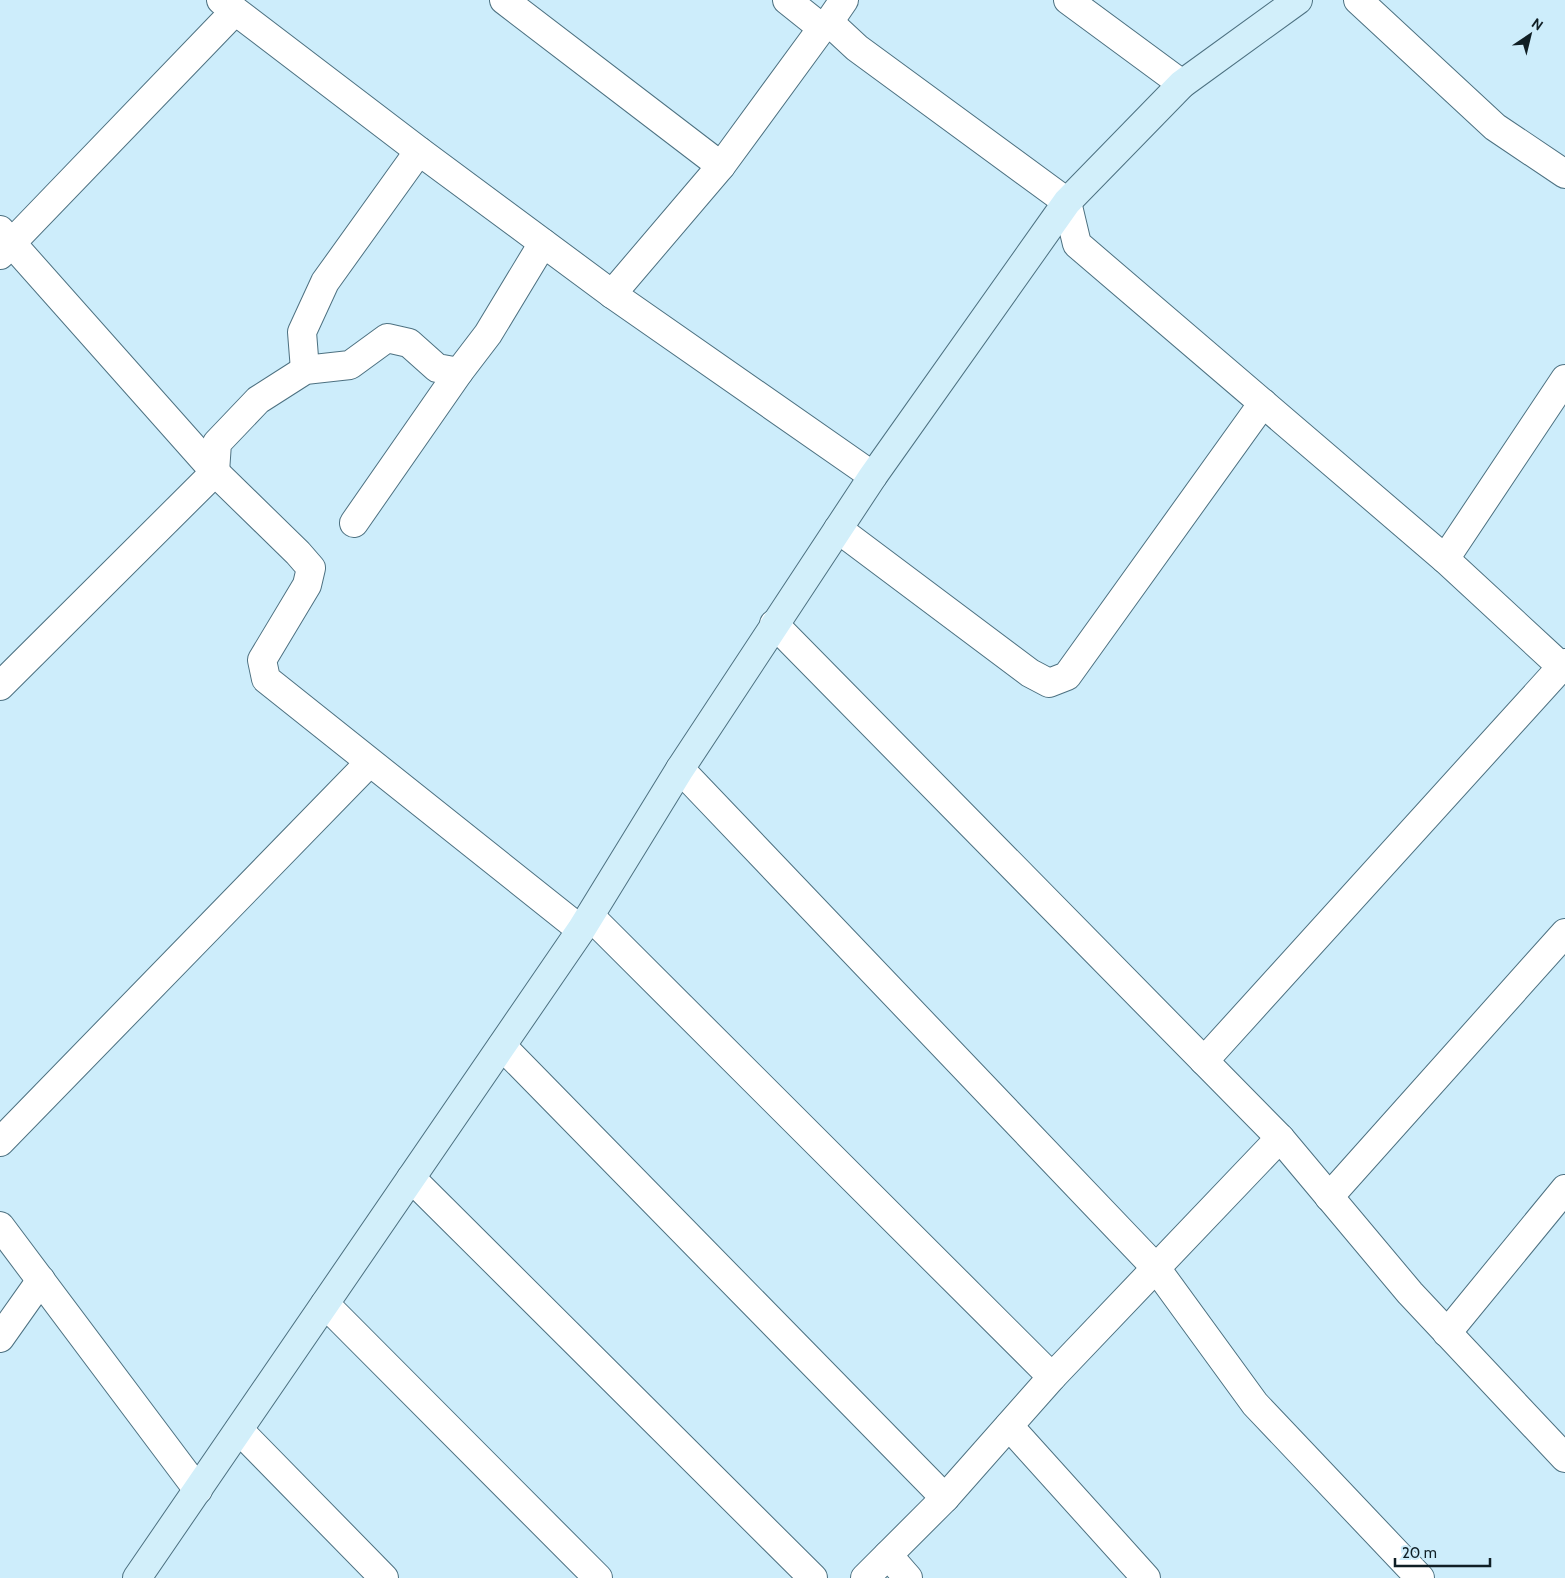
<svg xmlns="http://www.w3.org/2000/svg" width="1565" height="1578" viewBox="0 0 1565 1578" font-family="Cabin,sans-serif">
<style>
.lines{fill:none;stroke-linecap:round;stroke-linejoin:round}
.street-casing{stroke:#4d7181;stroke-width:30}
.secondary-casing{stroke:#4d7181;stroke-width:30}
.street{stroke:#fff;stroke-width:28}
.secondary{stroke:#d2effa;stroke-width:28}
</style>
<rect width="100%" height="100%" fill="#cdedfb"/>
<g class="lines">
<g class="street-casing">
<g id="street">
<path d="M221,0L419,151L612,294L873,476"/>
<path d="M504,0L721,166"/>
<path d="M787,0L822,28"/>
<path d="M1068,0L1182,84"/>
<path d="M1358,0L1495,127L1565,174"/>
<path d="M829,22L857,48L1067,202L1077,244L1445,559L1565,670"/>
<path d="M0,230L215,472L298,553L311,568L307,585L262,660L266,679L581,930"/>
<path d="M0,255L235,11"/>
<path d="M612,294L721,166L822,28L829,22L844,0"/>
<path d="M305,370L302,332L325,282L419,151"/>
<path d="M354,523L459,372"/>
<path d="M838,529L1030,673L1049,683L1067,676L1263,403"/>
<path d="M1445,559L1565,379"/>
<path d="M774,624L1280,1138L1410,1293L1565,1458"/>
<path d="M0,686L215,472L217,443L258,400L305,370L350,365L387,338L409,343L437,368L459,372L488,334L543,243"/>
<path d="M680,769L1156,1268L1255,1404L1420,1578"/>
<path d="M590,916L1052,1377"/>
<path d="M502,1046L945,1498"/>
<path d="M1204,1061L1565,663"/>
<path d="M0,1142L369,763"/>
<path d="M411,1178L813,1578"/>
<path d="M1329,1197L1565,933"/>
<path d="M0,1226L198,1490"/>
<path d="M325,1304L598,1578"/>
<path d="M1447,1333L1565,1189"/>
<path d="M0,1338L41,1280"/>
<path d="M1009,1426L1146,1578"/>
<path d="M239,1430L384,1578"/>
<path d="M888,1555L908,1578"/>
<path d="M865,1578L945,1498L1052,1377L1280,1138"/>
</g>
</g>
<g class="secondary-casing">
<path id="secondary" d="M137,1578L581,930L680,769L873,476L1067,202L1182,84L1298,0"/>
</g>
<use href="#street" class="street"/>
<use href="#secondary" class="secondary"/>
</g>
<g transform="translate(1530 35) rotate(35)" stroke="#cdedfb" stroke-width="4" paint-order="stroke">
<path d="M0-4L9 19L0 12L-9 19Z" fill="#101f25"/>
<text y="-8" font-size="14" font-weight="bold" text-anchor="middle" fill="#101f25">N</text>
</g>
<path d="M1395 1558v8h95v-8" fill="none" stroke="#101f25" stroke-width="2.5"/>
<text x="1402" y="1558" font-size="15" fill="#101f25" stroke="#cdedfb" stroke-width="4" paint-order="stroke">20 m</text>
</svg>
